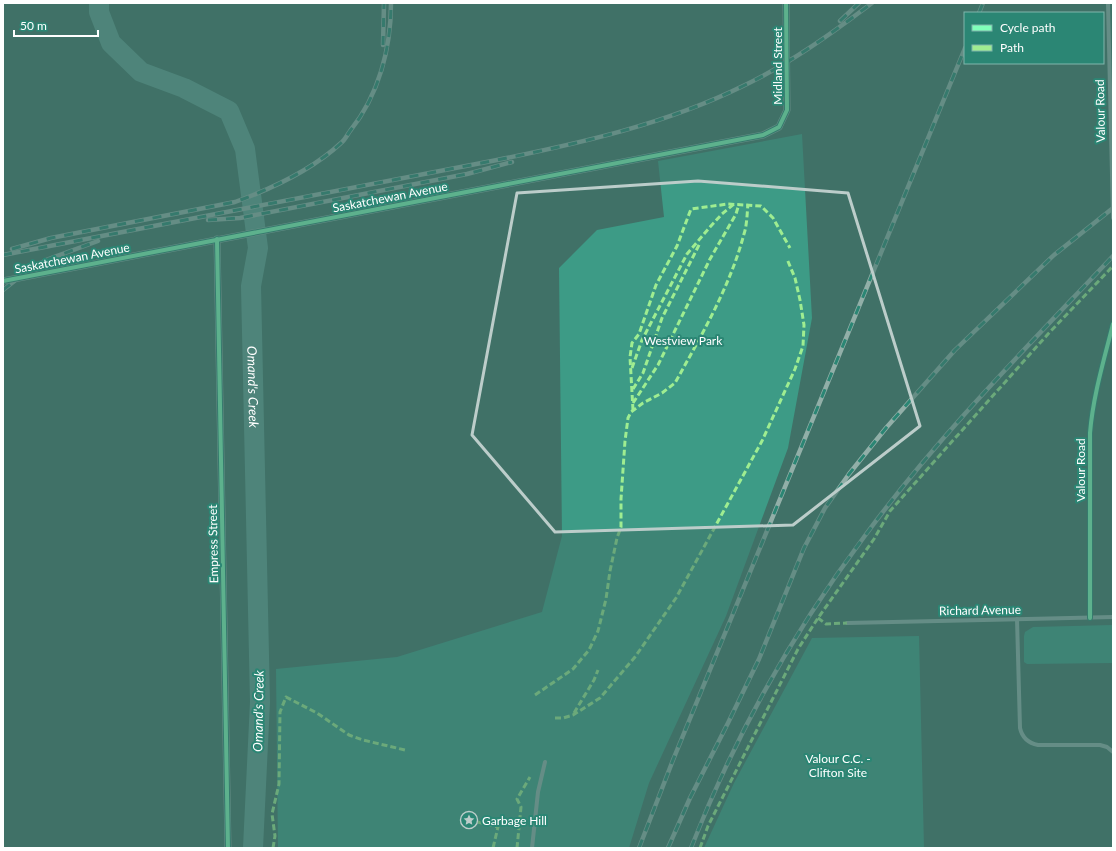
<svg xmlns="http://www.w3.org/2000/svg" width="1116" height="851" viewBox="0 0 1116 851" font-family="Lato,sans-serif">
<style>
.green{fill:#3d9b86}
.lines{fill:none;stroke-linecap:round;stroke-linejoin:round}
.river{stroke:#609c90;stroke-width:20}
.minor{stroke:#93b0aa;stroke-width:4}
.tertiary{stroke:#93b0aa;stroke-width:7}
.rail-casing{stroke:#92afa8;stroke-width:4.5}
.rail{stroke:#2b8674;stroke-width:3;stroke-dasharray:9;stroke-linecap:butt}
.quiet{stroke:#9fed91;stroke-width:3;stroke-dasharray:6 3;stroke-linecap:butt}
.cycleway-casing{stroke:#2b8674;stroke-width:6}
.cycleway{stroke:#80ffba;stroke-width:4}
.marked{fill:none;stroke:#bccdca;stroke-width:3;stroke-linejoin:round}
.labels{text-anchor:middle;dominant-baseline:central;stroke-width:4;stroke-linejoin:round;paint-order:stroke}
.street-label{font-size:12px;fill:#fff;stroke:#2b8674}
.park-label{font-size:12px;fill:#fff;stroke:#2b8674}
.poi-label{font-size:12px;fill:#fff;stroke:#2b8674;text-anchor:start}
.water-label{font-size:13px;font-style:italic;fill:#fff;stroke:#2b8674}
</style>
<rect width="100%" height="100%" fill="#407167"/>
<g class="green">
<path d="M802,134L812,318L788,448L726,616L649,783L629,848H278L276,669L397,657L542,612L562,536L559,268L597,230L664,217L658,161Z"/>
<path d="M1113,625V663L1027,664L1024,662V636L1025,632L1033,627Z"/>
<path d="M919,636L924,848H704L734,783L812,638Z"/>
</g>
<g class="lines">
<path class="river" id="s1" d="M99,3V12L111,43L141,72L184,88L229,111L245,149L258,248L251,286L260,702L253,848"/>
<g class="minor">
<path d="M1108,3L1113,218"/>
<path d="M1090,618V433C1093,396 1104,360 1113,324"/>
<path d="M1017,619L1020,728C1022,737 1028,743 1038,745H1100L1107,747L1113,752"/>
<path d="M847,623L1113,617"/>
<path d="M532,848L538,792L545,762"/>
</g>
<g class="tertiary">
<path d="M217,239L228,848"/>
<path d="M3,281L763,135L779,127L787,110L786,3"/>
</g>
<g class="rail-casing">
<g id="rail">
<path d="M979,13L983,3"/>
<path d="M840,21L859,3"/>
<path d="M383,45L384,3"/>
<path d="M208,220L240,218L467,174L512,162"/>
<path d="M12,249L51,238L235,202C271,189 313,169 341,143C345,140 347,135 350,131C379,95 391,48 391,3"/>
<path d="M3,255L497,160C581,143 666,124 743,86C789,64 831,34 872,3"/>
<path d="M3,290L17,279L46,260L98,241"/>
<path d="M639,848L673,760L965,48"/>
<path d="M668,848L690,798L728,723L759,659L804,548L825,508L849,474L886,428L955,350L1054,255L1113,208"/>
<path d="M691,848C734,738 793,632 864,537C938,436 1027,347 1113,256"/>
</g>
</g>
<use href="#rail" class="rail"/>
<g class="quiet">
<path d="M632,368L642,340L687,254L710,227L722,214L734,204"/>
<path d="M633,389L643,373L662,318L700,243"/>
<path d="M633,403L658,365L710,259L736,214L739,204"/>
<path d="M633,410L630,357L632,343L639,334L656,285L677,246L691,209L728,204L761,206L773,218L790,248"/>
<path d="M818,618L826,624L847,623"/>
<path d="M535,695L573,669L589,650L598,631L606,599L610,571L617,538L621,527V499L625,441L628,418L631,412L643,403L662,393L675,383C701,336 730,287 744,234C747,225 747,214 748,204"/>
<path d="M574,713L594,680L598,670"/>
<path d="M555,718H563L573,715L600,698L635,657L676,598L762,441L795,369L803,346L804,325L800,300L795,278L787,259"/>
<path d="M469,820L498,827L493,848"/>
<path d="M273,848L275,836L272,814L279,784L280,712L286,697L317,713L349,735L363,740L405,750"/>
<path d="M517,848L521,807L517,799L530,777"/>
<path d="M700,848L708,826L798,649L818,618L874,539L890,511L1048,334L1113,266"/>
</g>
<g class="cycleway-casing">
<g id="cycleway">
<path d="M217,239L228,848"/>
<path d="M3,281L763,135L779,127L787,110L786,3"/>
<path d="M1090,618V433C1093,396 1104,360 1113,324"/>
</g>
</g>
<use href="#cycleway" class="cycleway"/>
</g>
<path d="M0 0H1116V851H0ZM698,181L848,193L920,426L793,525L555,532L472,435L517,193Z" fill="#407167" fill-opacity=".55" fill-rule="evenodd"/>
<path class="marked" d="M698,181L848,193L920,426L793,525L555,532L472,435L517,193Z"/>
<defs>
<g id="sight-ring" transform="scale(0.9)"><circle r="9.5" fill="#2b8674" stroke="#bccdca" stroke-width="1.5"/><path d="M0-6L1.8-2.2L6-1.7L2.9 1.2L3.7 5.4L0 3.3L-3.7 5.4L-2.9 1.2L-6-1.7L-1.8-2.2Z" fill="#bccdca"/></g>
</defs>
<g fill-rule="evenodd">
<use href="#sight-ring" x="469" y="820"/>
</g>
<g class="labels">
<g class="street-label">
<text transform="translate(777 66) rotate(-90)">Midland Street</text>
<text transform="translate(1100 111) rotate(-91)">Valour Road</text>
<text transform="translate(390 197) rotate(-11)">Saskatchewan Avenue</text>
<text transform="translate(72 258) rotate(-11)">Saskatchewan Avenue</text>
<text transform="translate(1080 470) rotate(-90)">Valour Road</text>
<text transform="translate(213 544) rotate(-91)">Empress Street</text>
<text transform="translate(980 610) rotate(-1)">Richard Avenue</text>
</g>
<g class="park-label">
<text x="683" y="340">Westview Park</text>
<text x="838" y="758">Valour C.C. -<tspan x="838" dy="14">Clifton Site</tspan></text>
</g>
<g class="poi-label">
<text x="482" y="820">Garbage Hill</text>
</g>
<g class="water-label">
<text stroke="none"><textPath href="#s1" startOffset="461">Omand's Creek</textPath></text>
<text transform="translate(258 711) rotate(-89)">Omand's Creek</text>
</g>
</g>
<rect width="1116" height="851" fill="none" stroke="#ffffff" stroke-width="8"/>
<rect x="964" y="12" width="140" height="52" fill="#2b8674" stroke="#80b6ac"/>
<rect x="972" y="25" width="20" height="6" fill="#80ffba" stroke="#80b6ac"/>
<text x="1000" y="32" font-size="12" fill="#ffffff">Cycle path</text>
<rect x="972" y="45" width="20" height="6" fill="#9fed91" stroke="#80b6ac"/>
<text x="1000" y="52" font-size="12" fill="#ffffff">Path</text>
<path d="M14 30v6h84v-6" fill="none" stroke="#ffffff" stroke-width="2"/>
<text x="20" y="30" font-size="12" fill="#ffffff" stroke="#2b8674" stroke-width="3" paint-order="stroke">50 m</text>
</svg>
